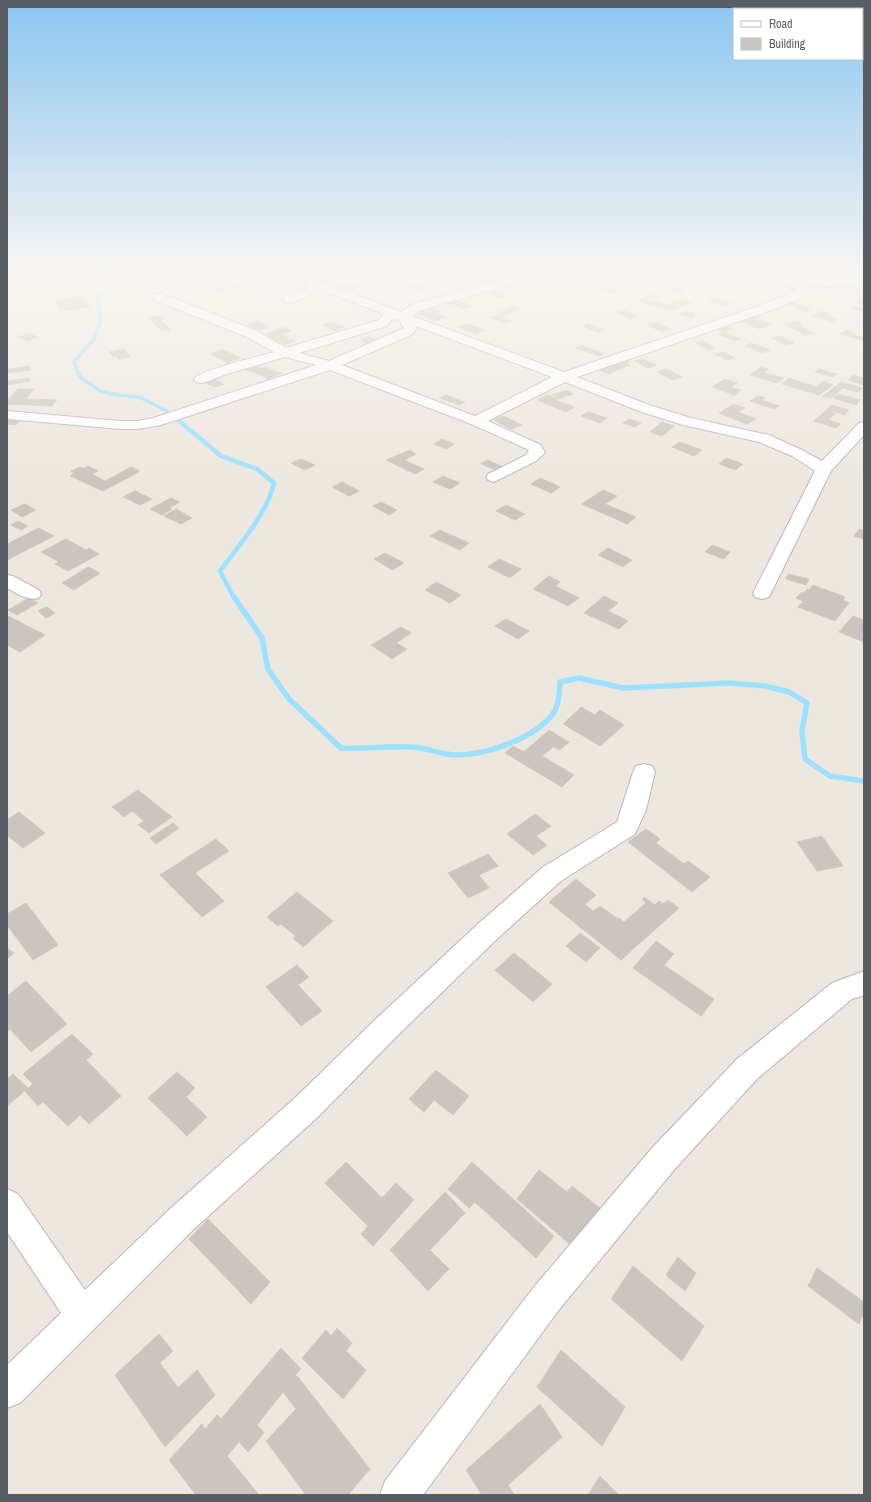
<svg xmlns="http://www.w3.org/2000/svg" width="871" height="1502" viewBox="0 0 871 1502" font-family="'Archivo Narrow',sans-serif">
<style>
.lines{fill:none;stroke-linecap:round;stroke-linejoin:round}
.stream-far2{stroke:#9de0ff;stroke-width:3.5}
.stream-far1{stroke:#9de0ff;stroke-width:4.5}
.stream{stroke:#9de0ff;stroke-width:5.5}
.building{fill:#cac5be;stroke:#d2c9bc}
.minor-casing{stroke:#b2b7bc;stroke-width:2}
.minor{fill:#fff;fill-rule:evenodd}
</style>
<rect width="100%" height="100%" fill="#ede8df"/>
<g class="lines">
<path class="stream-far2" d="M100,273L117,282L97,299L101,318L95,338L74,362L80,377L100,391L116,395L139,397L167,411L174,416"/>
<path class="stream-far1" d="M172,415L221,456L257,469L274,483C267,514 239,545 220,571L234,598"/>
<path class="stream" d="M234,597L262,638L268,669L289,699L341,748C364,749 388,746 411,747C427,747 441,755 456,755C486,755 537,738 554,712C560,703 559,691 560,682L579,678L623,688L728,683L766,686L789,692L807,703L802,731L805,759L830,776L864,781"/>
</g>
<g class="building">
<path d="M305,273H322L327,275L318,278Z"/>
<path d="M368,273H383L396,279L400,277L406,279L395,284Z"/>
<path d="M466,273L483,279L479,281L457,274Z"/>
<path d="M629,273H631L646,278L640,281L624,276Z"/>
<path d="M714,273L723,276L719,278L724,280L718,282L703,278Z"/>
<path d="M734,273H745L753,275L749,280L731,277Z"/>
<path d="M232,280L238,283L234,284L244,288L236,290L221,284Z"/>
<path d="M345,282L360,287L351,290L337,285Z"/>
<path d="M412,283L428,288L422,291L406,285Z"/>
<path d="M219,287L227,290L219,293L211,290Z"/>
<path d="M605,287L618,291L614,293L600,289Z"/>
<path d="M674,287L685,290L680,293L670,290Z"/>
<path d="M496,289L505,292L501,294L507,296L502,298L487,293Z"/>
<path d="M652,293L660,296L652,299L644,297Z"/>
<path d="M82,296L90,307L61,311L55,301Z"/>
<path d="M859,297L864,298L863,305L854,303Z"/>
<path d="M643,298L668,305L682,299L691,303L670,311L637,301Z"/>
<path d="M715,298L731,303L724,306L708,301Z"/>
<path d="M458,300L472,306L464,309L448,303Z"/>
<path d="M796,303L811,310L804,312L789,304Z"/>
<path d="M516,306L521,309L502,316L497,313Z"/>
<path d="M856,306L864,308V312L853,309Z"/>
<path d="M431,308L439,311L435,312L445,317L436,321L416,313Z"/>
<path d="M623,310L639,316L631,319L616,312Z"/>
<path d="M685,311L697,314L691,318L679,314Z"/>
<path d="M820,311L830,314L827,316L837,319L833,322L813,316Z"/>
<path d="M162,315L166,318L161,320L171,330L162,331L148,318Z"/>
<path d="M496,315L512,321L506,323L490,318Z"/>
<path d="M754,315L761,318L758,319L771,325L759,329L738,320Z"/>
<path d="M257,321L269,327L259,330L247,324Z"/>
<path d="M796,321L803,325L791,328L784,324Z"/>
<path d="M330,322L344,327L336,331L322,325Z"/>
<path d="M655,322L671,329L661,332L646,324Z"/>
<path d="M467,324L485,330L476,334L458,327Z"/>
<path d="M588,324L603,330L598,332L583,326Z"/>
<path d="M723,325L733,329L725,332L714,329Z"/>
<path d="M801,326L814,333L805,335L792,328Z"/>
<path d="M284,327L291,331L282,334L295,341L285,345L266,334Z"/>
<path d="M846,330L855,333L853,334L864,338V341L840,334Z"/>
<path d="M724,332L741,339L735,341L718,334Z"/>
<path d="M29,333L37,337L27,341L19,337Z"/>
<path d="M781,336L794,343L785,345L772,338Z"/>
<path d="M368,337L379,341L371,344L360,340Z"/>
<path d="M703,341L715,348L708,350L696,343Z"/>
<path d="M751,343L770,350L763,353L745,346Z"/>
<path d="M581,346L604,353L600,356L576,348Z"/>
<path d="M124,349L130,357L119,359L117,356H113L109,352Z"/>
<path d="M222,349L240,358L228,363L210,354Z"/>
<path d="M723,352L735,358L727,360L715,354Z"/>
<path d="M642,359L656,365L648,368L634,361Z"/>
<path d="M623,360L629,362L626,364L630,365L608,374L599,369Z"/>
<path d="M253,365L261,368L252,372L244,369Z"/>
<path d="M30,366L31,370L7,373V369Z"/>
<path d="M264,367L281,373L269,379L253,372Z"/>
<path d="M761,367L769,369L764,373L784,378L777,383L750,375Z"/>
<path d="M666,369L682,377L673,380L657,372Z"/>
<path d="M819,369L837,374L833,377L815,372Z"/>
<path d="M854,375L864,378L862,379L864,380V385L848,380Z"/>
<path d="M29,378L30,381L7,385V381Z"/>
<path d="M206,378L211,380L214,379L224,384L215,387L200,381Z"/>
<path d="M789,378L816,387L823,381L833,385L819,395L782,384Z"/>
<path d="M725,379L737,383L731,387L741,390L734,395L712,387Z"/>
<path d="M841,382L863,388L858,392L843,388L831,398L823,396Z"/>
<path d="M18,389H34L26,399L57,400L52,406L7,404V401Z"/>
<path d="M567,390L573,394L558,399L552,395Z"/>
<path d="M838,394L860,400L856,405L833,398Z"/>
<path d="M446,395L465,402L459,405L440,398Z"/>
<path d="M547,395L557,399L555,400L575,407L566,412L537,400Z"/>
<path d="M758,396L765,398L761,400L779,406L774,409L750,401Z"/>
<path d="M734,404L745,408L738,412L756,419L747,424L719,413Z"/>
<path d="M832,405L849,410L844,415L837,412L828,420L841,424L836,428L814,421Z"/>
<path d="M588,412L607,418L600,423L581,416Z"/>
<path d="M503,416L522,425L511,429L494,420Z"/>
<path d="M7,418L22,419L16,425L7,424Z"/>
<path d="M629,419L641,423L635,427L623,423Z"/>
<path d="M662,422L674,426L662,436L650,432Z"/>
<path d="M442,439L454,444L446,449L434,444Z"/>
<path d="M680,442L702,450L694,456L672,447Z"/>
<path d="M410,450L416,454L404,460L424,469L415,474L386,460Z"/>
<path d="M726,458L743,464L736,470L719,464Z"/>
<path d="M301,459L315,465L305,470L291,463Z"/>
<path d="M487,460L504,467L498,471L481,464Z"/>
<path d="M88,466L98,471L92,474L105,481L120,473L130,477L103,491L70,476L74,473L71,471L80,467L84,468Z"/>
<path d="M131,467L140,471L130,477L120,473Z"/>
<path d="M443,476L460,483L450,489L433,482Z"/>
<path d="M540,478L560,487L551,493L531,484Z"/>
<path d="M342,482L359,491L349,496L332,487Z"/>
<path d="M603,490L617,496L605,504L636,517L627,524L582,504Z"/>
<path d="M135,491L152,499L140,505L123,497Z"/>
<path d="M171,498L180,502L169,508L172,509L162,515L150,509Z"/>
<path d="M381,502L397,510L389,515L373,506Z"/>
<path d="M25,504L36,510L22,517L11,510Z"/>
<path d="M506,505L525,514L515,520L496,511Z"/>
<path d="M176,509L192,518L181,524L164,516Z"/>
<path d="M18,521L28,526L21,530L11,525Z"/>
<path d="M39,528L54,536L7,560V544Z"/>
<path d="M859,529L864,531V539L854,536Z"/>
<path d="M440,530L469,543L460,550L430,536Z"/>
<path d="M66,539L86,550L89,548L99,554L68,571L55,564L59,562L41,552Z"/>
<path d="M712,545L730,552L724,559L705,552Z"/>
<path d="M608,548L632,560L623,567L598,555Z"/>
<path d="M385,553L404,563L393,570L374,559Z"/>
<path d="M499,559L521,569L510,578L488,567Z"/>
<path d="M88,567L100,573L74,590L62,583Z"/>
<path d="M788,574L809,579L806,585L786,579Z"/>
<path d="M549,576L560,582L555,586L579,598L568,606L533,589Z"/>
<path d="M436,582L461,595L450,603L425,590Z"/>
<path d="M813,585L845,597L843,600L849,603L835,621L798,607L803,601L796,598L802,592L804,593L807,589L809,590Z"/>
<path d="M604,596L618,603L608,611L628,621L619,629L584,613Z"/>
<path d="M29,598L38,603L17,615L8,610Z"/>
<path d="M47,607L55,613L46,618L38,611Z"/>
<path d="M8,616L45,635L20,652L7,645Z"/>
<path d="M853,616L864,620V642L839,632Z"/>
<path d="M506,619L529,631L518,639L495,626Z"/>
<path d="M401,627L411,633L396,643L407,649L392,659L371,645Z"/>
<path d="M581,707L595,715L600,710L624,725L600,746L563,724Z"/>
<path d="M549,730L569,742L560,750L553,747L542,756L574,775L562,787L505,753L513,746L524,752Z"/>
<path d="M138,790L172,817L149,833L138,825L144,821L132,811L124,817L112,807Z"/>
<path d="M19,812L45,833L23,848L7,835V820Z"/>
<path d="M535,814L551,826L536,836L547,845L533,855L507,834Z"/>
<path d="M173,823L179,828L156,844L150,838Z"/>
<path d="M646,829L660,839L656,843L684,864L688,861L710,877L692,892L628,842Z"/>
<path d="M822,836L843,866L817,871L797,842Z"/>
<path d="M216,839L229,851L195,873L224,901L202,917L160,875Z"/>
<path d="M488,854L498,866L479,875L489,888L468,898L448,873Z"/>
<path d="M576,879L596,895L585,904L593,911L600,906L618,919L619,918L624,922L646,903L642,899L644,897L655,905L659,901L663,904L668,900L679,908L621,960L549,902Z"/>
<path d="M297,892L333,921L303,947L293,938L296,936L281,924L278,926L267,917Z"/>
<path d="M26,903L58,945L33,960L7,925V914Z"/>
<path d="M580,933L600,948L586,962L566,946Z"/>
<path d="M656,941L674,954L664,965L714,999L701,1016L633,968Z"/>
<path d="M7,948L14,953L7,959Z"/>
<path d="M514,953L552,984L533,1002L495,970Z"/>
<path d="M297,965L309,977L298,985L322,1011L301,1026L266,987Z"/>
<path d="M26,981L67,1024L31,1052L10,1029L7,1031V996Z"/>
<path d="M72,1034L93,1054L86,1060L121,1096L89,1124L80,1115L68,1126L43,1102L38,1106L25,1091L33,1084L23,1074Z"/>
<path d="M436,1070L469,1096L453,1115L434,1100L424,1112L409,1099Z"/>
<path d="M177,1072L195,1088L186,1097L207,1117L187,1136L148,1098Z"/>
<path d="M13,1074L28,1088L7,1106V1079Z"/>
<path d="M346,1162L382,1198L396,1183L414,1200L373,1246L361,1234L368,1226L325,1183Z"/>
<path d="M472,1162L554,1236L536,1258L475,1202L469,1208L448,1189Z"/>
<path d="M539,1170L567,1192L572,1186L600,1208L572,1246L517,1199Z"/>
<path d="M445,1192L465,1213L430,1250L449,1269L428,1291L390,1250Z"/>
<path d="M208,1219L270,1282L251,1304L189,1239Z"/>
<path d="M678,1257L696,1273L685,1291L666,1275Z"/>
<path d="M633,1266L704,1326L682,1361L611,1299Z"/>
<path d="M817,1268L864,1302V1313L859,1324L808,1286Z"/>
<path d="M337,1328L352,1343L346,1351L366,1370L343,1399L302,1358L326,1330L331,1336Z"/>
<path d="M159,1334L173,1351L160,1363L178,1388L197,1370L215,1395L165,1447L115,1375Z"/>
<path d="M281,1348L301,1369L295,1376L298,1377L370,1469L348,1495H306L266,1441L296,1409L283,1392L257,1425L264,1433L248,1452L239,1442L227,1456L259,1495H196L169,1460L202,1424L205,1429L217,1415L221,1419Z"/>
<path d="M561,1350L625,1407L602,1446L537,1387Z"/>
<path d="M540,1404L562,1437L508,1485L514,1494L512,1495H482L466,1470Z"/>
<path d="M600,1476L619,1495H588Z"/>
</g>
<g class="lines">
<g class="minor-casing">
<g id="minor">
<path d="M130,273H141C139,277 136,278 131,276Z"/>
<path d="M281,273H298L401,312L411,305L522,273H541L540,275L419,311L412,316L564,372L767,303L798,290L755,275L754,273H773L791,279L818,280L845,279L864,275V282C846,287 828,287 809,286L811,291L809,294L775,309L577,377L649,405L691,418L769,435L802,450L822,461L859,423L864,422V435L831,471L771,593L769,597L762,599L755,597L753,593L815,471L792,456L759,442L683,425L639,411L565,382L488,421L541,445L545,453L536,461L494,482L488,480L486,477L488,474L526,455L529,450L471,424L330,370L161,425L138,429H121L7,419V411L121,421H138L153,418L316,365L285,357L224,375L206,382L201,383L196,382L194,379C200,370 260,356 274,352L247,337L154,300L152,297L154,294H162L257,331L286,348L379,320L384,314L319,289C310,295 295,304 285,302L283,299L285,296L303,289L309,285L282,275ZM398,319L404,328L329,361L299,353L387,326L391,320ZM416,326L552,377L475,416L342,365L409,336L417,329Z"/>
<path d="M7,575L13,576L39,590L41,594L39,598C26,601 17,593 7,588Z"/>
<path d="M644,764L652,766L655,772L646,810L635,834L561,881L497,939L397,1036L318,1117L194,1229L20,1403L7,1408V1365L61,1313L7,1232V1189L18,1194L85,1290L172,1207L296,1097L377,1018L479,923L543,867L617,822L633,772L636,766Z"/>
<path d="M864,971V995L852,999L757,1079L674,1170L558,1311L423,1495H380L385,1481L534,1287L652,1148L737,1059L832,983Z"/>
</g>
</g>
<use href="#minor" class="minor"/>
</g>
<linearGradient id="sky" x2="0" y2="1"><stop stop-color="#8ac6f1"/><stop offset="0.56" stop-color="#f7f5f1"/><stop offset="1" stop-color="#f7f5f1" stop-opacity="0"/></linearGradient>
<rect width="871" height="484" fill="url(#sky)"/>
<rect width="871" height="1502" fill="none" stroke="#585d62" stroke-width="16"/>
<rect x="733" y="8" width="130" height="52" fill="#ffffff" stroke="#bcbec0"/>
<rect x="741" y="21" width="20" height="6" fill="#ffffff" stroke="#bcbec0"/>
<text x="769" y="28" font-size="12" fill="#585d62">Road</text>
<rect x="741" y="38" width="20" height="12" fill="#cac5be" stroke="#bcbec0"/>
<text x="769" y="48" font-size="12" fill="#585d62">Building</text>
</svg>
